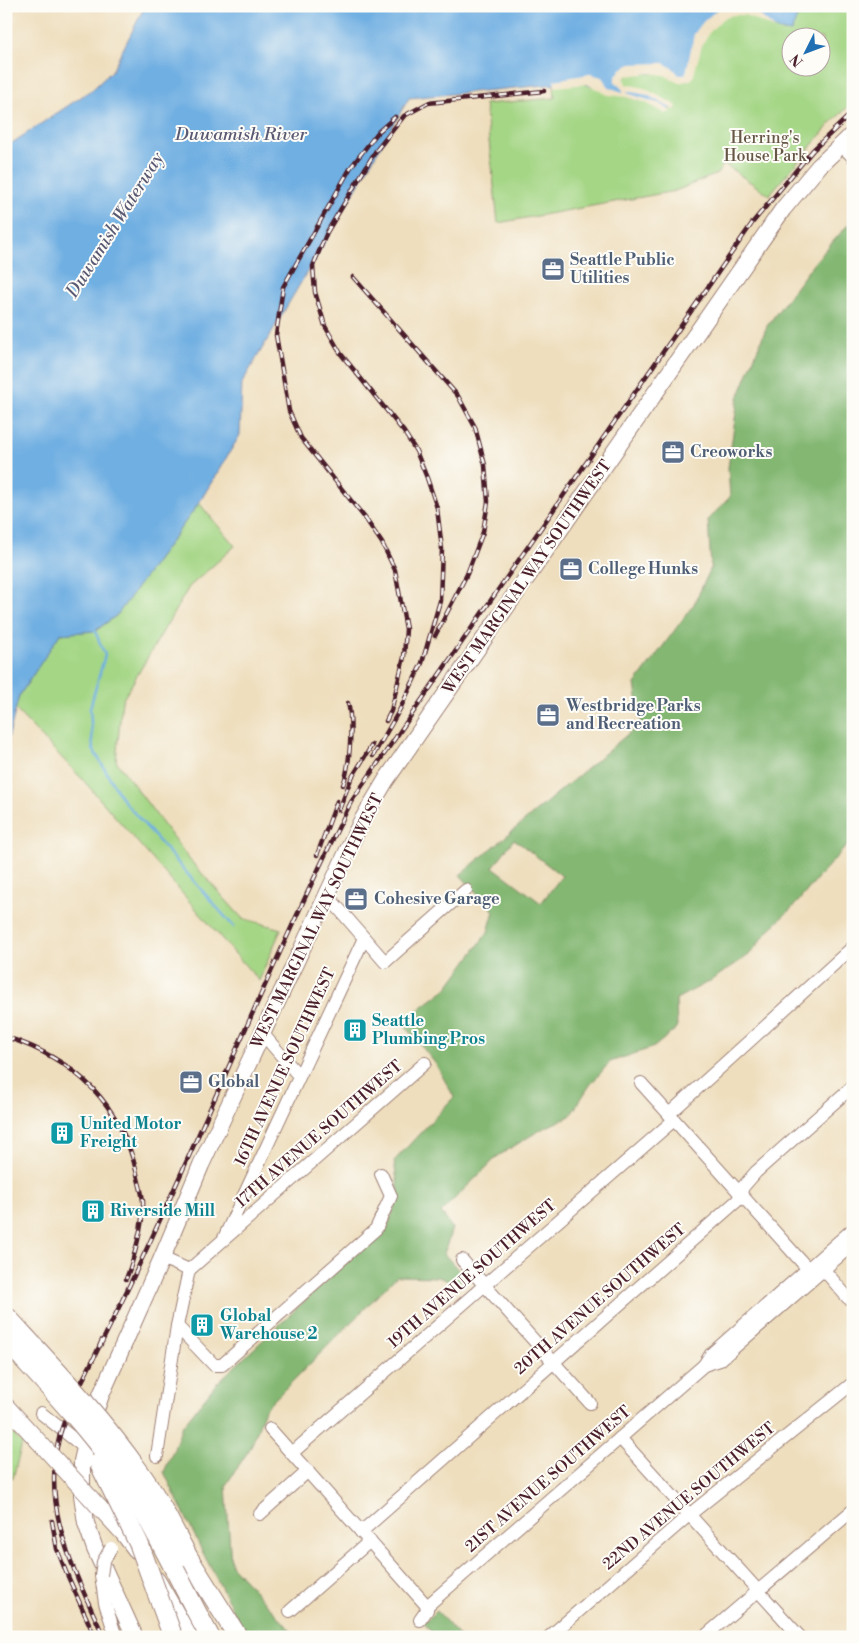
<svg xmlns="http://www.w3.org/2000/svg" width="859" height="1643" viewBox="0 0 859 1643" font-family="'Libre Bodoni',serif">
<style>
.green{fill:#a4d685;stroke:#777a58;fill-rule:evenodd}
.forest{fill:#83b772;stroke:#666b4e;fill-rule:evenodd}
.water{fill:#6fafe2;stroke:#5c6786}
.pier{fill:#eedebd}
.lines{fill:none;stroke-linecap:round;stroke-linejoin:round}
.stream{stroke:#6fafe2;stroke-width:2.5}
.minor-casing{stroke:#9c7e74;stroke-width:14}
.major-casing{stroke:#9c7e74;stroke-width:18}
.highway-casing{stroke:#9c7e74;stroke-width:21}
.minor{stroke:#fff;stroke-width:12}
.major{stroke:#fff;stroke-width:16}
.highway{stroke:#fff;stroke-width:19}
.rail-casing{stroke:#4a1f2b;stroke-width:4.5}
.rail{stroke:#fdfcf7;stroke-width:2.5;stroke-dasharray:8;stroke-linecap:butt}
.minor-bridge-casing{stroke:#9c7e74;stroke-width:14;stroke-linecap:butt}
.major-bridge-casing{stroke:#9c7e74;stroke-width:18;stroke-linecap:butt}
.highway-bridge-casing{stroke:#9c7e74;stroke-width:21;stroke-linecap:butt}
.minor-bridge{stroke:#fff;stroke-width:12}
.major-bridge{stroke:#fff;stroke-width:16}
.highway-bridge{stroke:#fff;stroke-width:19}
.labels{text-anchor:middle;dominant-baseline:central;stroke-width:4;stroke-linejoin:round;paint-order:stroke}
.park-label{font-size:16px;fill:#655646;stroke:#fdfcf7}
.service-label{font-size:16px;font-weight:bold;fill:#4e5e75;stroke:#fdfcf7;text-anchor:start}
.street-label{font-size:16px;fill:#4a1f2b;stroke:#fdfcf7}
.culture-label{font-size:16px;font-weight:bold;fill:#0d838f;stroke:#fdfcf7;text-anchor:start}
.water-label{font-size:18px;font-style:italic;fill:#595974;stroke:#fdfcf7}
</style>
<rect width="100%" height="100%" fill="#fdfcf7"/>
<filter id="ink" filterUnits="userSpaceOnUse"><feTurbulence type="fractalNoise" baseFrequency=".02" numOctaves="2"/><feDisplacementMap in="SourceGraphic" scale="10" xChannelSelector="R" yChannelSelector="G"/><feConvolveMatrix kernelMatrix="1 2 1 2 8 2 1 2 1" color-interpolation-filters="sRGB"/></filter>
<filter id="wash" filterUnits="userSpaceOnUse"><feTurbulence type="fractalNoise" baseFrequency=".0096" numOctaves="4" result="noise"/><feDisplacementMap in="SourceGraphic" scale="20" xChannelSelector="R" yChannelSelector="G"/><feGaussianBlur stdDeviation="1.12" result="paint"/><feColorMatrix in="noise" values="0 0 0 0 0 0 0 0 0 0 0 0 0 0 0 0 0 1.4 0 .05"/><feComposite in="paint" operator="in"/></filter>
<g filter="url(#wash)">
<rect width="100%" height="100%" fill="#eedebd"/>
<g class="green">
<path d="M749,6H853V102L831,123L769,195L724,164L717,174L675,191L498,223L485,104L555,98L554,85L578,82L626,87L622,78L699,44L721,17ZM792,38H822V68H792Z"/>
<path d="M199,503L235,546L189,587L122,701L116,761L189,859L242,918L281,929L259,981L83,780L15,709L19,696L60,633L95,631L117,615Z"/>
<path d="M6,1426L22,1444L13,1478L6,1477Z"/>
</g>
<g class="forest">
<path d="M853,219V281L851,282L853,290V839L820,875L797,903L769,930L749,955L710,981L676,999L677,1028L654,1047L610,1062L590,1085L570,1116L540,1130L498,1156L441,1212L452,1228L444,1254L465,1277L456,1284L438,1277L397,1276L265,1409L251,1447L226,1485L231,1565L297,1637H247L203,1553L164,1472L174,1449L181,1428L216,1384L389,1222L399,1194L394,1161L454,1097L435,1063L402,1022L447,988L488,932L494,911L460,875L641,723L635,684L694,604L711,568L708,520L730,497L728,468L738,398L767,326L814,263ZM514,839L562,876L541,903L493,867Z"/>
<path d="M437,1611L460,1637H436L423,1623Z"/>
</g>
<path class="water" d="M145,6H802L791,32L777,30L745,12L721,17L707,31L687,81L665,73H628L622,78L624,86L644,90L674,106L665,112L658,106L578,82L409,98L242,383L240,435L199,503L117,615L95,631L60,634L19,696L6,747V147L93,89L112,71Z"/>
<path class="pier" d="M721,6H749L777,30L745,15H733L722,19L709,33L702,45L693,78L690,80L679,83L664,75L650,73L626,76L624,79L626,84L644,88L676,105L677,107L674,110L647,95L627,91V93L661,104L671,111L666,114L646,103L626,97L608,95L587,84L555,87L554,80L590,74L602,77L608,87L623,92V90L615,82V78L621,69L631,64L663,63L673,68L679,75H683L686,73L694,34L703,22Z"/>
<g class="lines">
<path class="stream" d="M95,631L105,655L90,708L93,749L122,799L234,927"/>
</g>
</g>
<g filter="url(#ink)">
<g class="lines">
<g class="minor-casing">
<g id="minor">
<path d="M841,145L853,157"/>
<path d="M327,895L385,962L466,890"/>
<path d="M262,1033L299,1076"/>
<path d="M641,1083L808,1269"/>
<path d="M669,1114L853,947"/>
<path d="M224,1238L364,938"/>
<path d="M162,1258L189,1270"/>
<path d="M462,1260L590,1403"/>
<path d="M189,1270L425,1063"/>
<path d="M824,1270L848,1298"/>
<path d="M177,1326L214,1365H222L376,1229L391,1196L381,1174"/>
<path d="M704,1365L720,1360L853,1244"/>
<path d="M41,1413L85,1448"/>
<path d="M270,1429L427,1606"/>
<path d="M620,1438L800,1637"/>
<path d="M292,1453L674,1120"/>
<path d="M157,1456L177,1326L189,1270"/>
<path d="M260,1514L308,1471"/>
<path d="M361,1532L738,1200L743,1187L756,1172L853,1086"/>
<path d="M101,1575L105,1603L116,1637"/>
<path d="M290,1611L370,1541"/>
<path d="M420,1620L427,1610V1606L704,1365L711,1354L853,1229"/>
<path d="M549,1637L689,1515L853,1383"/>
<path d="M704,1637L853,1510"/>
</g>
</g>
<g class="major-casing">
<g id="major">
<path d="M98,1506L123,1533L136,1550"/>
<path d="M157,1580L190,1637"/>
<path d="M135,1637L95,1549L86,1523L82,1495V1461L89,1430L101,1395L162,1258L201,1165L361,822L386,780L783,209L819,166L853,134"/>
</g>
</g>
<g class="highway-casing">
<path id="highway" d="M188,1557L238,1637"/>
</g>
<use href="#minor" class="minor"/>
<use href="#major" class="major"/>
<use href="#highway" class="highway"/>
<g class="rail-casing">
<g id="rail">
<path d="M353,277L458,396L475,427L485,465L488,502L483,532L467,574L435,636"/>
<path d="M386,721L391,711L404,657L406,629L395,570L382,543L365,518L301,438L289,411L276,335L283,287L351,167L378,132L395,117"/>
<path d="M373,756L400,709L422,663L440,601L442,549L437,508L427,478L416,451L404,432L341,354L325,326L315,292L313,266L327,232L375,152L404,116L428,103L544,91"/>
<path d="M343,785C350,767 353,722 348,703"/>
<path d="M339,810L351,779L372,745"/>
<path d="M317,855L337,801"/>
<path d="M6,1037C75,1059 121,1104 137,1174C139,1183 142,1192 143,1201C144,1222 134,1259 126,1279"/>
<path d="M102,1340C91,1367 75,1391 65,1419C35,1497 72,1567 104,1637"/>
<path d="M100,1346C189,1167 262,981 351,802L753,222L813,150L853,112"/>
<path d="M52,1521L57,1549L66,1572L95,1637"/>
</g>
</g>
<use href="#rail" class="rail"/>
<g class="minor-bridge-casing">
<path id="minor-bridge" d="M101,1575L103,1562L111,1548"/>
</g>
<g class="major-bridge-casing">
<path id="major-bridge" d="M6,1406L98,1506"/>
</g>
<g class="highway-bridge-casing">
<g id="highway-bridge">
<path d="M6,1316C52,1366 99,1415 138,1470C158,1497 172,1527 188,1557"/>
<path d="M6,1340C43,1381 81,1420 113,1464C152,1518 178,1579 210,1637"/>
<path d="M99,1463L139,1544L173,1637"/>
</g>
</g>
<use href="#minor-bridge" class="minor-bridge"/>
<use href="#major-bridge" class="major-bridge"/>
<use href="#highway-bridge" class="highway-bridge"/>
</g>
</g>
<defs>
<g id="office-square" transform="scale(1.25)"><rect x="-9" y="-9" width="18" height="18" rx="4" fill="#5c6f8a" stroke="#fdfcf7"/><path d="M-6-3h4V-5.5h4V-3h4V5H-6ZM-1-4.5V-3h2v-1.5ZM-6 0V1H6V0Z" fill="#fff"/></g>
<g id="building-square" transform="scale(1.25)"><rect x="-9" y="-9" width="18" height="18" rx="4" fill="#0f9aa8" stroke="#fdfcf7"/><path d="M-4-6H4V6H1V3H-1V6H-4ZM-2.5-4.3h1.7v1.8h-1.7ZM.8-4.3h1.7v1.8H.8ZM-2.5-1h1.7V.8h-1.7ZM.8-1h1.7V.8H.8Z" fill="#fff"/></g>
</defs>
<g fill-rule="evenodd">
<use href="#office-square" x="553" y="269"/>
<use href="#office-square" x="673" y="452"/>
<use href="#office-square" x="571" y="569"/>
<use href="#office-square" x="548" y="715"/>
<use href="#office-square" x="356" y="899"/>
<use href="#building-square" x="355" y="1030"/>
<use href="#office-square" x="191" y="1082"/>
<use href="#building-square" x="62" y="1133"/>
<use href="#building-square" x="93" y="1211"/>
<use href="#building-square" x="202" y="1325"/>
</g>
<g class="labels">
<g class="park-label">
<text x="765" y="138">Herring's<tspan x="765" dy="18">House Park</tspan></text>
</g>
<g class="service-label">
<text x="570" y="260">Seattle Public<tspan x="570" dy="18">Utilities</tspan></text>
<text x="690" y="452">Creoworks</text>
<text x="588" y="569">College Hunks</text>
<text x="566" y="706">Westbridge Parks<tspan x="566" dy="18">and Recreation</tspan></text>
<text x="374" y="899">Cohesive Garage</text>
<text x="208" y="1082">Global</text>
</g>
<g class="street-label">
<text transform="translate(527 577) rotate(-55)">WEST MARGINAL WAY SOUTHWEST</text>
<text transform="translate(317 921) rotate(-64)">WEST MARGINAL WAY SOUTHWEST</text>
<text transform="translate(285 1067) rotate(-65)">16TH AVENUE SOUTHWEST</text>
<text transform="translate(319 1134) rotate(-41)">17TH AVENUE SOUTHWEST</text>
<text transform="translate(472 1274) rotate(-41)">19TH AVENUE SOUTHWEST</text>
<text transform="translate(600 1299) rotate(-41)">20TH AVENUE SOUTHWEST</text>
<text transform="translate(548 1479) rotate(-41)">21ST AVENUE SOUTHWEST</text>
<text transform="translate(689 1496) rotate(-40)">22ND AVENUE SOUTHWEST</text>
</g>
<g class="culture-label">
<text x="372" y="1021">Seattle<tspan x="372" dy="18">Plumbing Pros</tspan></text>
<text x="80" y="1124">United Motor<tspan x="80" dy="18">Freight</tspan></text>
<text x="110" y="1211">Riverside Mill</text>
<text x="220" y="1316">Global<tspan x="220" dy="18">Warehouse 2</tspan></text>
</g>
<g class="water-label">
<text x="241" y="134">Duwamish River</text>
<text transform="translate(115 225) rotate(-58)">Duwamish Waterway</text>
</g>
</g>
<rect width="859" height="1643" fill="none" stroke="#fdfcf7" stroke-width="25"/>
<g transform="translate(806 52) rotate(228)"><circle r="24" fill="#fdfcf7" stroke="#b5a4a5"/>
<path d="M0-4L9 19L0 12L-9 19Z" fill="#1f6fb2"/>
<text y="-8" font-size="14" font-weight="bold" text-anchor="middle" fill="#4a1f2b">N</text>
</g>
</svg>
